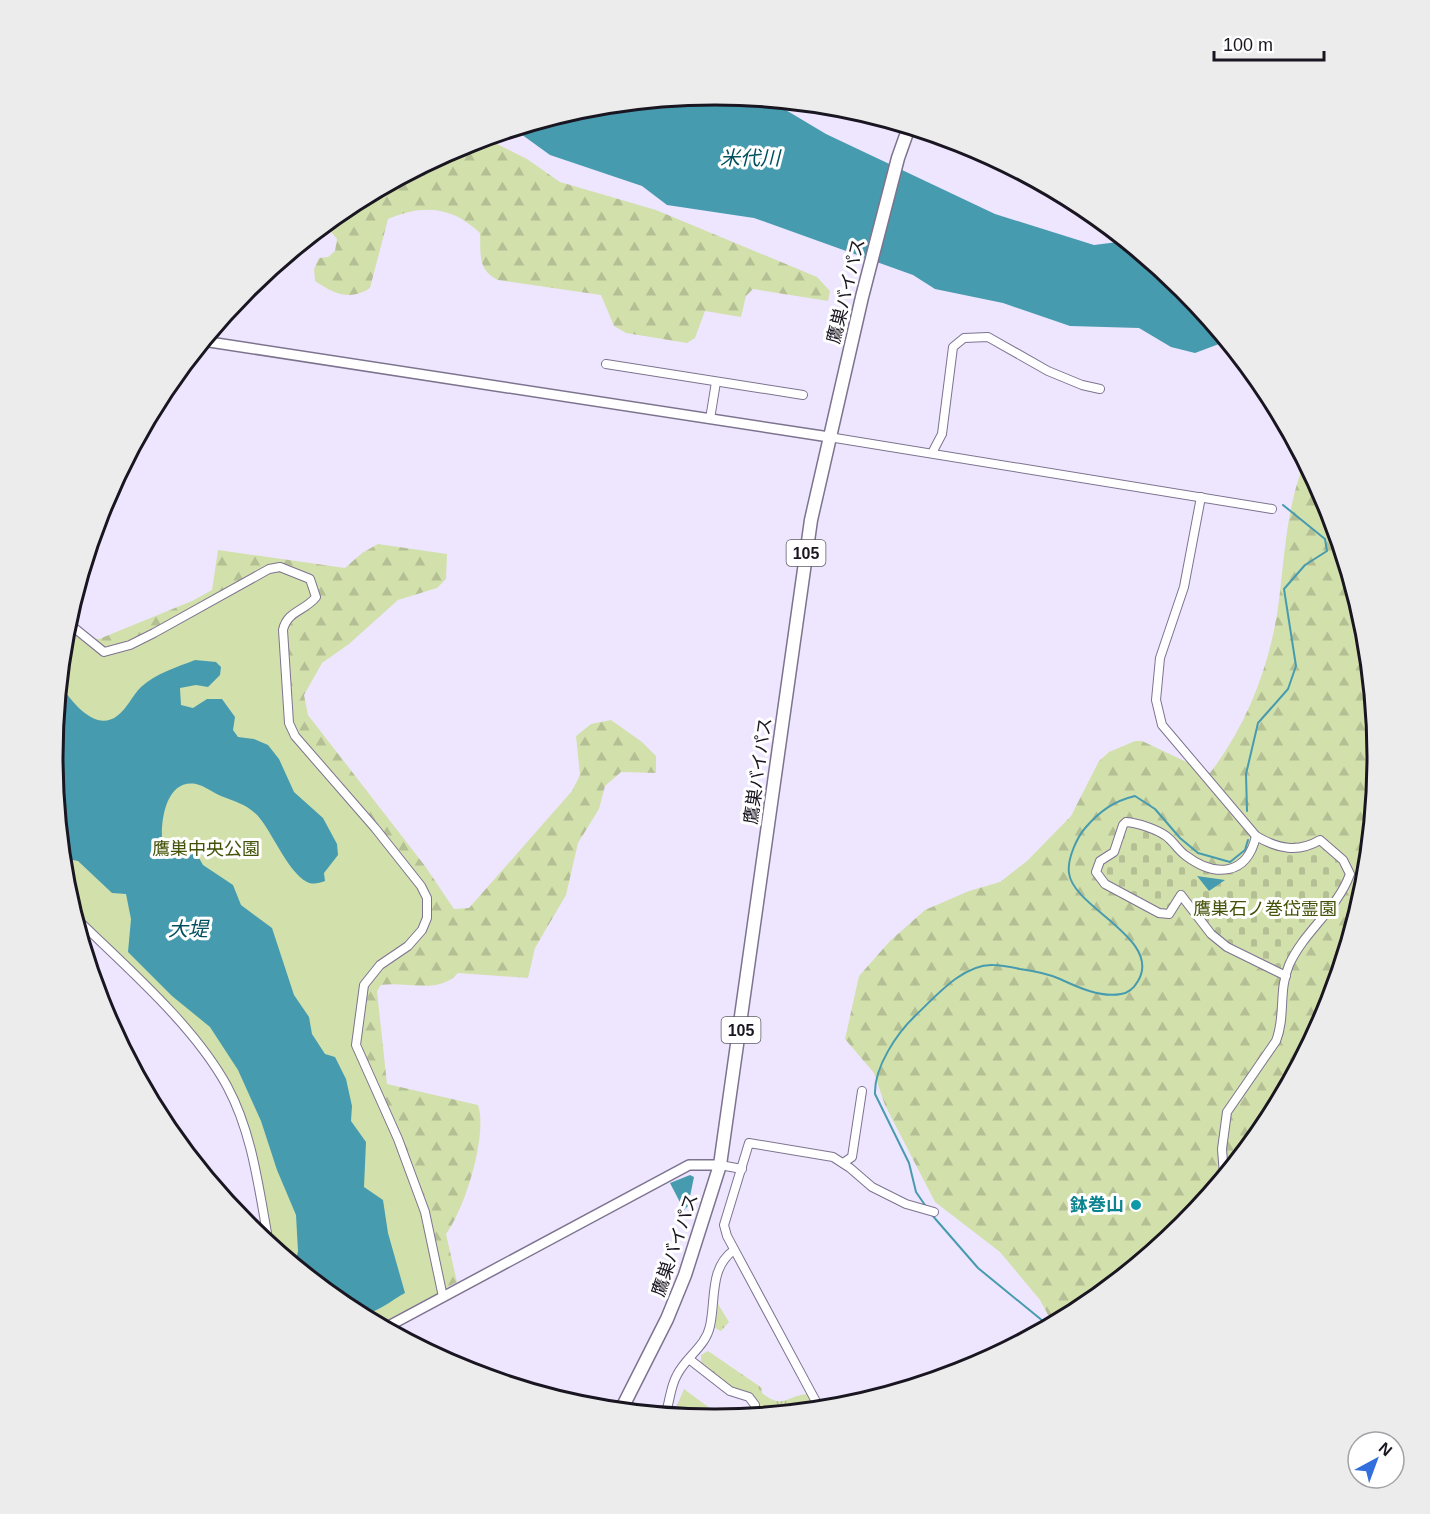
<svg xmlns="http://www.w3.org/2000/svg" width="1430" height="1514" viewBox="0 0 1430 1514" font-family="Arial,'Noto Sans JP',sans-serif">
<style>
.grass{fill:url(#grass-tufts)}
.forest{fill:url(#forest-firs)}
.cemetery{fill:url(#cemetery-stones)}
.green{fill:#d2e0ac}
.water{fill:#479baf}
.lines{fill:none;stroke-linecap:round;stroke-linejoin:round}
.stream{stroke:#479baf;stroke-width:2}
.minor-casing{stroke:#7d738f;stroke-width:10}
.tertiary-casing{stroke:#7d738f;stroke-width:12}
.trunk-casing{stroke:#7d738f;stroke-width:15}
.minor{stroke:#fff;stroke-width:8}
.tertiary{stroke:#fff;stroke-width:9}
.trunk{stroke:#fff;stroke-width:12}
.culture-dot{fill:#0f9aa8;stroke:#fff;stroke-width:2}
.labels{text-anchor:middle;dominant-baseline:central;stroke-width:6;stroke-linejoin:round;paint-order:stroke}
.shield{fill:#fff;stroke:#5f5c64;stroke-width:1.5}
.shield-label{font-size:16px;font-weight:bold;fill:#1a1621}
.street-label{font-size:18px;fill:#1a1621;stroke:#fff}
.park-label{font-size:18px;fill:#445208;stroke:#fff}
.culture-label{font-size:18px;font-weight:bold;fill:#0d838f;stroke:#fff;text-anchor:end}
.water-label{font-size:20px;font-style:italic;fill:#014f5e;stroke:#fff}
.rim{fill:none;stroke:#1a1621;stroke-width:3}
</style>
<defs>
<pattern id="grass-tufts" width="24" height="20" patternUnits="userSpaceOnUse" patternTransform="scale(1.5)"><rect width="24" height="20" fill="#d2e0ac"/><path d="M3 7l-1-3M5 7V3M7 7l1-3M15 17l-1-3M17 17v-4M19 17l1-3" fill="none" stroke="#b4bf94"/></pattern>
<pattern id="forest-firs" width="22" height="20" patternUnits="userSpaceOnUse" patternTransform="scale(1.5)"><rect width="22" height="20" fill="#d2e0ac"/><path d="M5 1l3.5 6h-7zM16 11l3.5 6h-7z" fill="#b4bf94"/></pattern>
<pattern id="cemetery-stones" width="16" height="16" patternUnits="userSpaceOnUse" patternTransform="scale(1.5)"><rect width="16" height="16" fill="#d2e0ac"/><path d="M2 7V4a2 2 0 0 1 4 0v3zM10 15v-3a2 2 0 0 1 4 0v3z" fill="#b4bf94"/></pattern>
</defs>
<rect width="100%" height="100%" fill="#eee6ff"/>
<g class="grass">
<path d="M718,1304L729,1322L721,1331L715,1328Z"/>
<path d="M708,1351L762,1388V1393C784,1410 785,1396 807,1394L817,1410H811L806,1401L786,1412L757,1415C766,1392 742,1393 730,1386C719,1380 711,1369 701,1362V1355Z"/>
<path d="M684,1389L723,1418L722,1419L673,1415Z"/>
</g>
<g class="forest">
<path d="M485,138L527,159L560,182L656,210L817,277L830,291L828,301L753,289L746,296L741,317L705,311L695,338L687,343L626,333L614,326L601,295L498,280C477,270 481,254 480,233C452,206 423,204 388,219L370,288C350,301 334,294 315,281L314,269L319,258L328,257L335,251L337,239L331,232L309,237C355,199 427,155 485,138Z"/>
<path d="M1305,461L1327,504L1365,628L1377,757L1365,887L1327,1011L1266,1125L1183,1226L1083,1308L1053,1324L1040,1300L1000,1252L935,1202L885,1105L874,1073L845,1039L859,976L890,941L925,910L969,891L1000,882L1027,861L1071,816L1099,761L1109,752L1135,741H1142L1210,773C1250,721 1273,657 1280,592C1285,548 1288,502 1305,461Z"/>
<path d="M378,544L447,554L446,579L437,588L398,600L349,644L322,663L304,695L308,715L425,866L454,909L469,908L572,791L580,775L576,736L591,724L611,720L642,742L656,756V773L621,772L605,786L599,809L578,843L566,895L535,948L528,978L458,973C439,995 407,981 381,985L377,991L387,1084L478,1105C488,1134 465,1209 446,1234L457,1282L442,1290L154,633L104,652L86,638L99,639L192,601L212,590L218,550L345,568L362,553Z"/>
</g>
<path class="cemetery" d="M1126,822L1166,836L1201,865L1236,867L1256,836L1292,849L1320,840L1350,874L1298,950L1286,976L1227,947L1181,896L1169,914L1099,879L1100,861L1111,856Z"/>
<path class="green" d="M280,567L310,579L316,597L285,620L289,723L427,898L422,930L380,965L364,985L356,1045L425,1212L443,1297L385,1328L347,1308L269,1244L254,1165L228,1087L195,1037L75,917L65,886L53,757L67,622L104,651L115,650Z"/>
<g class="water">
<path d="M715,95L769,100L826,134L995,214L1094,245L1126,241L1184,289L1227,341L1195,353L1171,347L1139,328L1070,326L1003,303L935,289L913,275L754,218L667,205L642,186L550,155L514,129L586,107Z"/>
<path d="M195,660L216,662L221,667L220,675L208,687L196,685L180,688L181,705L193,708L207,699H222L235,717L233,730L238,737L254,739L268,745L279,759L294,792L323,818L337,844L338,855L324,873L325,881C319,883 313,885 307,882C287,871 273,833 258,816C248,805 234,801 221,796C214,793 205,786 196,784C167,779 161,818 162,838L171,847L187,844L195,851L203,865L233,885L241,905L272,928L294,995L309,1017L312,1034L325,1054L335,1057L346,1079L352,1106L351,1121L366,1142L364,1187L383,1200L388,1233L405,1293C392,1300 377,1313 363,1314C348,1315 307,1275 295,1265L298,1251L296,1215L277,1170L261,1121L238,1070L210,1027L172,996L128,952L131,919L126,894L112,893L78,861L62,858L53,757L60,684C70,700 95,733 117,716C127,709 132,696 141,687C155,674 177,667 195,660Z"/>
<path d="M1197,876L1225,880L1209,891Z"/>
<path d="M690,1175L694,1177L688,1206L684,1210L670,1183Z"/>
</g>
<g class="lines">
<g class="stream">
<path d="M1247,811L1246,774L1258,723L1288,689L1296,666L1284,589L1305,565L1327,551L1325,539L1283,505"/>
<path d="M927,1208L916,1192L909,1163L875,1094C874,1067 897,1033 916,1015C936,996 963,964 993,965C1002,965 1011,967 1020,969C1034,971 1047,973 1060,979C1077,987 1101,998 1121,994C1129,993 1134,988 1138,981C1163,939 1073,908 1069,873C1067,859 1077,837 1086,827C1100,811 1114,801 1135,796L1155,809L1180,838L1198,853L1230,862L1245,850L1248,840"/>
<path d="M932,1215L978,1268L1049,1326"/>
</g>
<g class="minor-casing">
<g id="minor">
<path d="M606,364L803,395"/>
<path d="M710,419L716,382"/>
<path d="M829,437L1272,509"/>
<path d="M932,453L942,434L953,347L964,338L988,337L1048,371L1082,385L1100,389"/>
<path d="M1201,497L1184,587L1160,658L1156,700L1162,725L1256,836C1278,849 1298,853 1320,840L1343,860L1350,874C1337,910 1304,931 1289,965C1278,991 1286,1016 1276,1041L1227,1112L1222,1149L1224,1175"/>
<path d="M67,622L104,652L130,645L154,633L269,569L280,567L310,579L316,597C305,611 287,611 283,630L289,723L295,736L375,828L421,886L427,898V918L422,930L408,946L380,965L364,985L356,1045L398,1139L425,1212L443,1297"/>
<path d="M1256,836C1247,876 1215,878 1185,855C1178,850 1173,841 1166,836C1156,829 1138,823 1126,822L1123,825L1114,852L1100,861L1096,872L1105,884L1159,913L1169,914L1181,895L1211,934L1227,947L1286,976"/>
<path d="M75,917C126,967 193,1024 227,1086C253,1134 259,1191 269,1244"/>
<path d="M843,1163L852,1157L862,1091"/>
<path d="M720,1165L742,1169"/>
<path d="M689,1359L730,1391L749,1397L755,1405L754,1416"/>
<path d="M820,1409L727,1236L724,1225L749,1143L833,1157L850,1168L872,1187L906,1204L934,1212"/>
<path d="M665,1415C670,1402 670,1387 677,1375C686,1357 706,1346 710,1326C716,1299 709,1268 734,1250"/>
</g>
</g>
<g class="tertiary-casing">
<g id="tertiary">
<path d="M203,341L829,437"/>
<path d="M385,1328L689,1165H720"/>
</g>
</g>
<g class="trunk-casing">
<path id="trunk" d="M621,1410L667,1319L685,1275L720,1165L811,520L862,297L898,158L909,127"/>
</g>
<use href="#minor" class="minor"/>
<use href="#tertiary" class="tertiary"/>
<use href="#trunk" class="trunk"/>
</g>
<circle class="culture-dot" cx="1136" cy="1205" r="6"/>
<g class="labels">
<g class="shield">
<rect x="786.5" y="540" width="39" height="26" rx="4.5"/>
<rect x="721.5" y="1017" width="39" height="26" rx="4.5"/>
</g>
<g class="shield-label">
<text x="806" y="553">105</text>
<text x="741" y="1030">105</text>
</g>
<g class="street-label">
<text transform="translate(846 291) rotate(-76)">鷹巣バイパス</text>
<text transform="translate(758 771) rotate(-82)">鷹巣バイパス</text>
<text transform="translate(675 1245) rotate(-71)">鷹巣バイパス</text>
</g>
<g class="park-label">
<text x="206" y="849">鷹巣中央公園</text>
<text x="1265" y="909">鷹巣石ノ巻岱霊園</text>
</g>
<g class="culture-label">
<text x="1124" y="1205">鉢巻山</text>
</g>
<g class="water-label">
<text x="750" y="158">米代川</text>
<text x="188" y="929">大堤</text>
</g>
</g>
<path d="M0 0H1430V1514H0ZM63 757a652 652 0 1 1 1304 0a652 652 0 1 1-1304 0Z" fill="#edeced" fill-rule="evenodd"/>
<path class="rim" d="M63 757a652 652 0 1 1 1304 0a652 652 0 1 1-1304 0Z"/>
<g transform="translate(1376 1460) rotate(41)"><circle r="28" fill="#ffffff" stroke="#a3a2a6" stroke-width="1.5"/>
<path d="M0-4.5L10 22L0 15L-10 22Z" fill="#326fdd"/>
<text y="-9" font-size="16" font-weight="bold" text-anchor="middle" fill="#1a1621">N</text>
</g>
<path d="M1214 51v9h110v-9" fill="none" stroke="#1a1621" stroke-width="3"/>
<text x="1223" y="51" font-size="18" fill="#1a1621" stroke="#ffffff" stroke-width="4.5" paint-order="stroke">100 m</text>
</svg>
